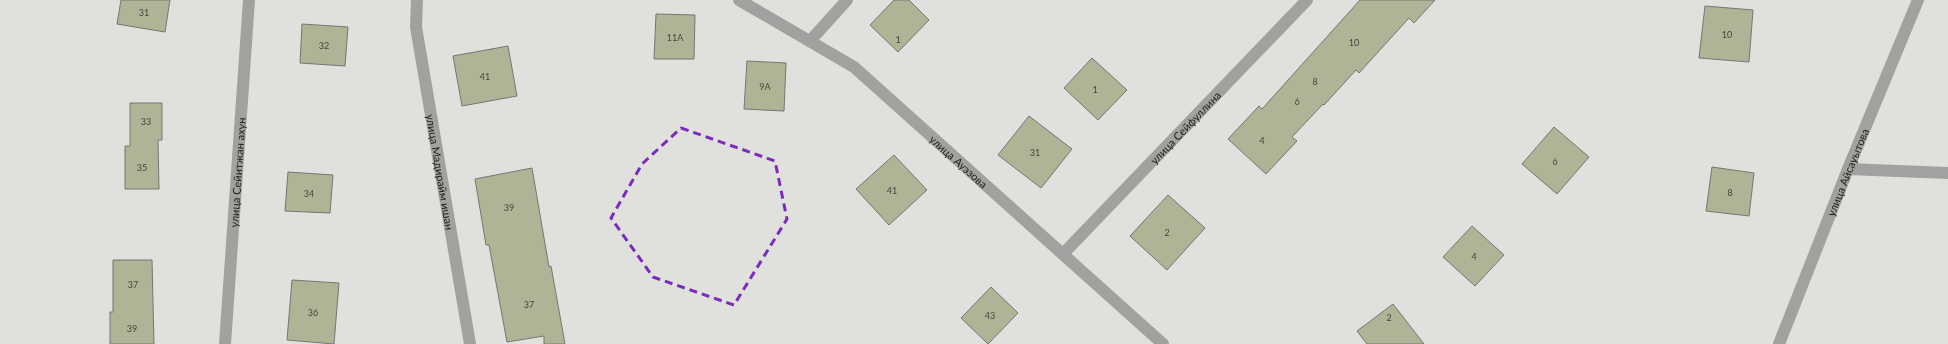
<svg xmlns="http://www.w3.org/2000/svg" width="1948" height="344" viewBox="0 0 1948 344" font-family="Lato,sans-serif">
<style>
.building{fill:#aeb597;stroke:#757672}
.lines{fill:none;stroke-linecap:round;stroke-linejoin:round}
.minor{stroke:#a1a2a0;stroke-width:12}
.marked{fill:none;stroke:#7b2cbf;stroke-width:3;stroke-dasharray:8 5;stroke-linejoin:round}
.labels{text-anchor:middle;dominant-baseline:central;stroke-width:3;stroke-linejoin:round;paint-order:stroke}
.number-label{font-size:9px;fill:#44463d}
.street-label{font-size:11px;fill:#21211f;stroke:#fff}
</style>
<rect width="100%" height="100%" fill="#e0e1dc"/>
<g class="building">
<path d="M121,0H170L165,32L117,24Z"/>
<path d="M894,0H909L929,20L898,52L870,25Z"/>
<path d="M1360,0H1435L1414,23L1409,18L1359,73L1356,70L1324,105L1323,104L1292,137L1297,141L1266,174L1228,139L1259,106L1262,109Z"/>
<path d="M1705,6L1753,10L1749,62L1699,58Z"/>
<path d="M656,14L695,15L694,59H654Z"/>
<path d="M302,24L348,27L345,66L300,63Z"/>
<path d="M508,46L517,96L462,106L453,56Z"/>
<path d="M1092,58L1127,90L1098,120L1064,88Z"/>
<path d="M747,61L786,63L784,111L744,109Z"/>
<path d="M130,103H162V140H158L159,189H125V146H130Z"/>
<path d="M1029,116L1072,149L1041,188L998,155Z"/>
<path d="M1554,127L1589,157L1557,194L1522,164Z"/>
<path d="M894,155L927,190L889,225L856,189Z"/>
<path d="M1712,167L1754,173L1749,216L1706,211Z"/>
<path d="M532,168L549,267L551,266L565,344H544V336L507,342L489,245H486L475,179Z"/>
<path d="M288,172L333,175L330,213L285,211Z"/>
<path d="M1168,195L1205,228L1167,270L1130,236Z"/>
<path d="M1472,226L1504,255L1475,286L1443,257Z"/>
<path d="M113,260H152L154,344H110V312H113Z"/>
<path d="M292,280L339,283L334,344L287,340Z"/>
<path d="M991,287L1018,313L988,344L961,318Z"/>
<path d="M1393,304L1424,344H1367L1357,331Z"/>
</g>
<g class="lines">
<g class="minor">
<path id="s1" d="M417,0L416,27L470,344"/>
<path id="s2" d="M739,0L854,67L1163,344"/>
<path d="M810,41L847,0"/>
<path d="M1848,169L1948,173"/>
<path id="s3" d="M1063,254L1307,0"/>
<path id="s4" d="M225,344L249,0"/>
<path id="s5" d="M1779,344L1848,169L1918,0"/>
</g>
</g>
<path class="marked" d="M681,128L775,161L787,219L734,305L653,277L611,218L642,164Z"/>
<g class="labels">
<g class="number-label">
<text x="144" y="12">31</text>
<text x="1727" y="34">10</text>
<text x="675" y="37">11А</text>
<text x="898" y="39">1</text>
<text x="1354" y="42">10</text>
<text x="324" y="45">32</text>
<text x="485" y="76">41</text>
<text x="1315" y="81">8</text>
<text x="765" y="86">9А</text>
<text x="1095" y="89">1</text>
<text x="1297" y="101">6</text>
<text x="146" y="121">33</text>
<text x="1262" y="140">4</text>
<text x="1035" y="152">31</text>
<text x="1555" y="161">6</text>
<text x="142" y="167">35</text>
<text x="892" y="190">41</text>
<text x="1730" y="192">8</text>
<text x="309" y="193">34</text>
<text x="509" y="207">39</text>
<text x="1167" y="232">2</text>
<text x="1474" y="256">4</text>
<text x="133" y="284">37</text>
<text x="529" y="304">37</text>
<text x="313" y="312">36</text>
<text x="990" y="315">43</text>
<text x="1389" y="317">2</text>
<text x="132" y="328">39</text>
</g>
<g class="street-label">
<text stroke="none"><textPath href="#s3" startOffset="176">улица Сейфуллина</textPath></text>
<text stroke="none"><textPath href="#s2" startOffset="274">улица Ауэзова</textPath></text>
<text stroke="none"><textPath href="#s4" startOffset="172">улица Сейитжан ахун</textPath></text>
<text stroke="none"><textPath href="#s1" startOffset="174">улица Мадирайм ишан</textPath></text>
<text stroke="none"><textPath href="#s5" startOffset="185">улица Айсауытова</textPath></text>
</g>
</g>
</svg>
